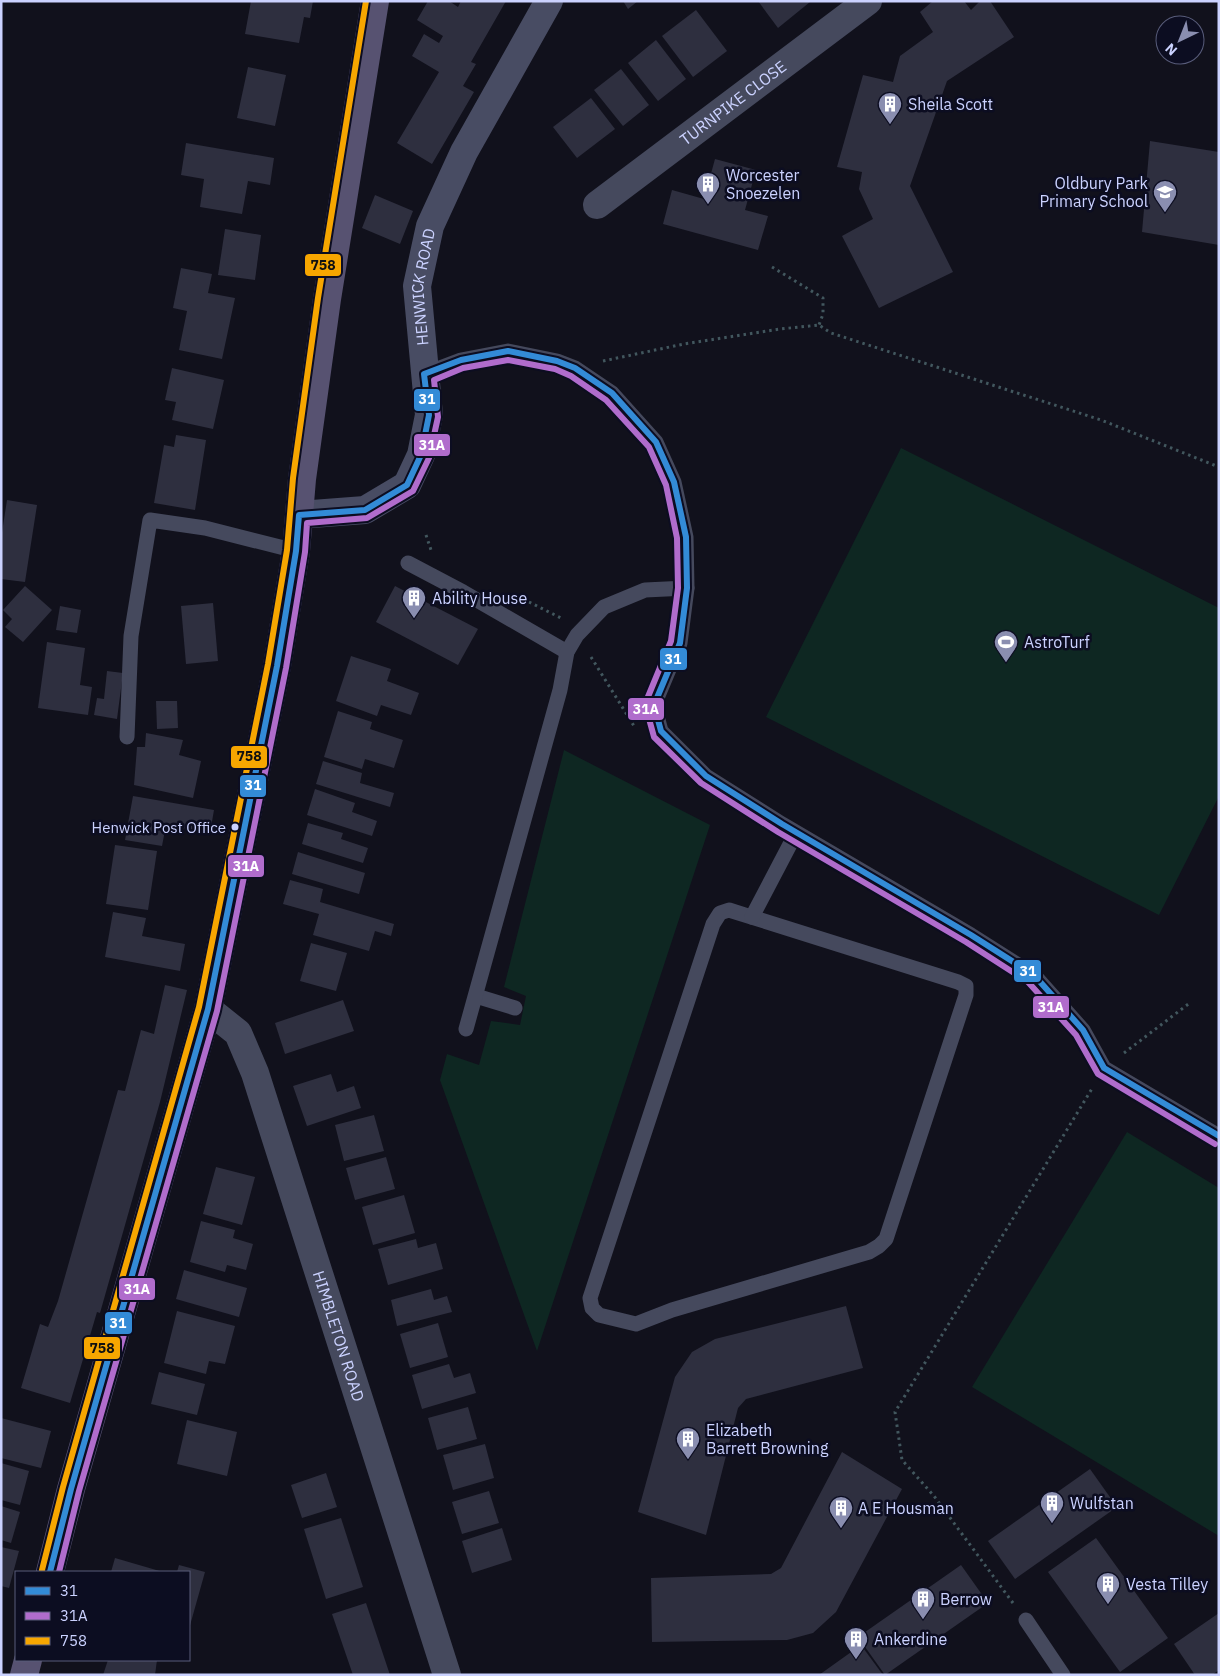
<svg xmlns="http://www.w3.org/2000/svg" width="1220" height="1676" viewBox="0 0 1220 1676" font-family="'IBM Plex Sans',sans-serif">
<style>
.green{fill:#0e2722}
.building{fill:#2e2f3f}
.lines{fill:none;stroke-linecap:round;stroke-linejoin:round}
.path{stroke:#42575e;stroke-width:3;stroke-dasharray:2.5 4;stroke-linecap:butt}
.service{stroke:#45495d;stroke-width:15}
.minor{stroke:#45495d;stroke-width:28}
.secondary{stroke:#484c63;stroke-width:28}
.primary{stroke:#575271;stroke-width:28}
.bus-1-casing{stroke:#0c0d21;stroke-width:10}
.bus-2-casing{stroke:#0c0d21;stroke-width:10}
.bus-3-casing{stroke:#0c0d21;stroke-width:10}
.bus-1{stroke:#338bd7;stroke-width:6}
.bus-2{stroke:#b06ccc;stroke-width:6}
.bus-3{stroke:#f7a600;stroke-width:6}
.bus-dot{fill:#cbd2ff;stroke:#0c0d21;stroke-width:2}
.labels{text-anchor:middle;dominant-baseline:central;stroke-width:5;stroke-linejoin:round;paint-order:stroke}
.bus-label{font-size:15px;fill:#cbd2ff;stroke:#0c0d21;text-anchor:end}
.street-label{font-size:16px;fill:#cbd2ff;stroke:#0c0d21}
.poi-label{font-size:16px;fill:#cbd2ff;stroke:#0c0d21;text-anchor:start}
.line-badge{stroke:#0c0d21;stroke-width:2}
.badge-label{font-size:14px;text-anchor:middle;font-weight:bold;fill:#fff}
.pale-badge-label{font-size:14px;text-anchor:middle;font-weight:bold;fill:#111}
</style>
<rect width="100%" height="100%" fill="#11111c"/>
<g class="green">
<path d="M901,448L1219,608V796L1159,915L766,717Z"/>
<path d="M564,750L710,825L537,1351L440,1080L447,1054L479,1065L491,1021L520,1025L526,996L504,987Z"/>
<path d="M1127,1132L1219,1188V1536L972,1387Z"/>
</g>
<g class="building">
<path d="M251,1H313L310,18L304,17L299,43L245,34Z"/>
<path d="M428,1H449L458,7L461,1H506L471,62L476,64L463,86L474,92L432,164L397,143L439,72L412,56L424,34L439,43L443,36L417,20Z"/>
<path d="M623,1H638L628,9Z"/>
<path d="M758,1H809L810,2L778,28Z"/>
<path d="M933,1H964L971,10L980,1H990L1014,37L947,81L910,186L953,272L879,308L842,236L873,219L859,189L862,172L837,167L863,75L893,82L900,56L933,32L920,12Z"/>
<path d="M696,10L727,51L693,77L662,36Z"/>
<path d="M656,40L686,79L658,101L628,63Z"/>
<path d="M248,67L286,75L275,126L237,118Z"/>
<path d="M621,69L649,105L623,126L594,90Z"/>
<path d="M591,98L615,129L577,158L553,127Z"/>
<path d="M1150,141L1219,152V245L1142,232Z"/>
<path d="M186,143L274,158L270,185L248,181L242,214L200,207L204,179L181,175Z"/>
<path d="M715,159L756,170L745,210L768,216L758,250L663,224L672,190L704,199Z"/>
<path d="M375,195L413,211L400,244L362,228Z"/>
<path d="M225,229L261,235L255,280L218,275Z"/>
<path d="M181,268L212,274L208,293L235,298L222,359L179,350L187,311L173,308Z"/>
<path d="M172,368L224,380L213,429L172,420L176,402L165,400Z"/>
<path d="M176,435L206,440L195,510L154,503L164,445L174,447Z"/>
<path d="M7,500L37,505L25,582L1,579V539Z"/>
<path d="M25,586L52,610L23,642L5,627L12,619L3,610Z"/>
<path d="M395,586L478,629L458,665L376,622Z"/>
<path d="M213,603L218,661L186,664L181,606Z"/>
<path d="M60,606L81,610L77,633L56,630Z"/>
<path d="M47,642L85,648L80,685L92,687L88,715L38,708Z"/>
<path d="M351,656L391,669L387,681L419,693L411,715L381,705L377,716L336,701Z"/>
<path d="M107,671L123,673L117,719L94,715L97,698L104,699Z"/>
<path d="M156,701H177L178,728L157,729Z"/>
<path d="M338,711L372,722L370,729L403,740L394,768L365,759L362,769L324,757Z"/>
<path d="M146,733L183,740L179,755L201,761L193,798L134,785L137,747H145Z"/>
<path d="M323,761L362,773L360,783L394,793L390,807L316,784Z"/>
<path d="M315,789L355,803L352,812L377,821L372,836L307,815Z"/>
<path d="M133,796L214,810L210,833L166,825L162,846L125,840Z"/>
<path d="M308,823L343,833L341,839L368,848L363,863L302,844Z"/>
<path d="M115,845L157,851L148,910L106,904Z"/>
<path d="M298,852L365,873L359,894L292,874Z"/>
<path d="M290,880L323,889L320,902L394,924L391,936L375,931L369,951L313,935L319,914L283,904Z"/>
<path d="M113,912L146,918L142,936L185,944L180,971L105,957Z"/>
<path d="M311,943L347,953L336,991L300,981Z"/>
<path d="M165,985L187,990L160,1102L100,1313L97,1312L70,1403L21,1388L40,1324L48,1327L58,1301L118,1090L125,1091L141,1030L154,1034Z"/>
<path d="M343,1000L354,1031L285,1054L275,1023Z"/>
<path d="M331,1074L337,1092L354,1086L361,1108L307,1126L293,1086Z"/>
<path d="M374,1115L384,1151L344,1161L335,1125Z"/>
<path d="M386,1157L395,1189L355,1200L346,1168Z"/>
<path d="M216,1167L255,1177L242,1225L203,1214Z"/>
<path d="M404,1195L415,1233L373,1245L362,1207Z"/>
<path d="M201,1221L235,1230L233,1238L253,1244L246,1270L227,1265L225,1272L190,1262Z"/>
<path d="M416,1239L418,1248L436,1243L443,1269L388,1285L378,1249Z"/>
<path d="M184,1270L247,1288L239,1317L176,1299Z"/>
<path d="M431,1289L434,1300L447,1296L452,1312L397,1326L391,1300Z"/>
<path d="M846,1306L863,1368L746,1399L738,1408L706,1535L638,1512L675,1377L692,1352L715,1339Z"/>
<path d="M177,1311L235,1326L225,1364L209,1361L206,1374L164,1363Z"/>
<path d="M438,1323L448,1357L410,1368L400,1334Z"/>
<path d="M449,1364L454,1378L470,1373L476,1393L422,1409L412,1375Z"/>
<path d="M159,1372L205,1384L197,1415L151,1404Z"/>
<path d="M468,1407L477,1439L437,1450L428,1418Z"/>
<path d="M1,1418L51,1431L41,1468L1,1458Z"/>
<path d="M187,1420L237,1432L227,1476L177,1464Z"/>
<path d="M485,1444L494,1478L453,1490L443,1455Z"/>
<path d="M842,1452L902,1489L836,1612L813,1633L787,1640L652,1642L651,1578L771,1574L781,1568Z"/>
<path d="M1,1463L29,1471L20,1505L1,1500Z"/>
<path d="M1090,1469L1117,1507L1015,1579L988,1541Z"/>
<path d="M326,1473L337,1507L302,1518L291,1485Z"/>
<path d="M489,1491L499,1523L462,1534L452,1502Z"/>
<path d="M1,1506L20,1512L11,1543L1,1540Z"/>
<path d="M341,1518L363,1587L326,1599L304,1529Z"/>
<path d="M502,1528L512,1560L472,1573L462,1541Z"/>
<path d="M1096,1538L1168,1638L1120,1672L1048,1572Z"/>
<path d="M1,1547L19,1551L9,1588L1,1586Z"/>
<path d="M115,1558L163,1572H111Z"/>
<path d="M179,1565L205,1572L189,1629V1572H177Z"/>
<path d="M961,1565L988,1603L885,1675L858,1637Z"/>
<path d="M366,1603L390,1675H353L332,1614Z"/>
<path d="M1219,1613V1670L1212,1675H1195L1174,1644Z"/>
<path d="M861,1645L883,1675H819Z"/>
<path d="M108,1660H157L155,1675H103Z"/>
</g>
<g class="lines">
<g class="path">
<path d="M772,267L823,298V314L819,325"/>
<path d="M603,361L684,344L780,329L819,325L831,333L1101,420L1219,467"/>
<path d="M426,535L431,550"/>
<path d="M529,602L561,618"/>
<path d="M591,657L634,726H636"/>
<path d="M1124,1053L1191,1002"/>
<path d="M1013,1603L934,1496L902,1460L895,1412L1093,1087"/>
</g>
<g class="service">
<path d="M424,374L461,360L508,351L557,361L575,368L612,393L656,442L674,482L686,537L687,588L680,643L654,705L661,731L706,776L782,824L971,935L1034,975L1083,1030L1104,1068L1219,1136"/>
<path d="M408,563L463,592L567,652"/>
<path d="M127,737L131,636L150,520L205,528L296,551"/>
<path d="M729,910L958,982L966,986V995L886,1239L879,1246L869,1252L672,1310L636,1324L599,1315L592,1308L590,1298L713,924L720,913Z"/>
<path d="M752,917L796,833"/>
<path d="M476,996L515,1008"/>
<path d="M466,1029L560,690L567,652L577,635L604,607L645,590L687,588"/>
<path d="M1026,1620L1063,1675"/>
</g>
<g class="minor">
<path id="s1" d="M597,205L868,1"/>
<path id="s2" d="M208,1009L238,1033L255,1073L447,1675"/>
</g>
<path class="secondary" id="s3" d="M299,515L365,510L407,485L421,455L429,415L417,286L430,226L464,152L549,1"/>
<g class="primary">
<path d="M50,1572L71,1489L208,1009L277,666L296,551L302,479L327,299L375,1"/>
<path d="M24,1675L28,1660"/>
</g>
<g class="bus-1-casing">
<path id="bus-1" d="M50,1572L71,1489L208,1009L277,666L296,551L299,515L365,510L407,485L421,455L429,415L424,374L461,360L508,351L557,361L575,368L612,393L656,442L674,482L686,537L687,588L680,643L654,705L661,731L706,776L782,824L971,935L1034,975L1083,1030L1104,1068L1219,1136"/>
</g>
<g class="bus-2-casing">
<path id="bus-2" d="M59,1572L79,1491L217,1011L286,668L305,552L307,523L367,518L413,491L429,458L438,417L434,380L463,368L508,360L555,369L571,376L606,400L649,447L666,485L677,538L678,588L671,641L645,704L654,737L701,783L778,832L966,942L1028,982L1076,1035L1098,1074L1215,1144"/>
</g>
<g class="bus-3-casing">
<path id="bus-3" d="M42,1570L63,1487L199,1007L268,664L287,550L293,478L318,298L366,1"/>
</g>
<use href="#bus-1" class="bus-1"/>
<use href="#bus-2" class="bus-2"/>
<use href="#bus-3" class="bus-3"/>
</g>
<defs>
<g id="building-pin" transform="scale(1.25)"><path d="M0 17L-7.5 6A9.5 9.5 0 1 1 7.5 6Z" fill="#8a8eb0" stroke="#0c0d21"/><path d="M-4-6H4V6H1V3H-1V6H-4ZM-2.5-4.3h1.7v1.8h-1.7ZM.8-4.3h1.7v1.8H.8ZM-2.5-1h1.7V.8h-1.7ZM.8-1h1.7V.8H.8Z" fill="#fff"/></g>
<g id="school-pin" transform="scale(1.25)"><path d="M0 17L-7.5 6A9.5 9.5 0 1 1 7.5 6Z" fill="#8a8eb0" stroke="#0c0d21"/><path d="M0-5L7-2L0 1L-7-2ZM-4 1L0 2.5L4 1V4Q0 6-4 4Z" fill="#fff"/></g>
<g id="stadium-pin" transform="scale(1.25)"><path d="M0 17L-7.5 6A9.5 9.5 0 1 1 7.5 6Z" fill="#8a8eb0" stroke="#0c0d21"/><path d="M0-5a6.5 5 0 1 0 0 10a6.5 5 0 1 0 0-10ZM-3.5-1.8h7v3.6h-7Z" fill="#fff"/></g>
</defs>
<g fill-rule="evenodd">
<use href="#building-pin" x="890" y="104"/>
<use href="#building-pin" x="708" y="184"/>
<use href="#school-pin" x="1165" y="192"/>
<use href="#building-pin" x="414" y="598"/>
<use href="#stadium-pin" x="1006" y="642"/>
<use href="#building-pin" x="688" y="1439"/>
<use href="#building-pin" x="1052" y="1503"/>
<use href="#building-pin" x="841" y="1508"/>
<use href="#building-pin" x="1108" y="1584"/>
<use href="#building-pin" x="923" y="1599"/>
<use href="#building-pin" x="856" y="1639"/>
</g>
<circle class="bus-dot" cx="235" cy="827" r="4.5"/>
<g class="labels">
<g class="bus-label">
<text x="226" y="827">Henwick Post Office</text>
</g>
<g class="street-label">
<text stroke="none"><textPath href="#s1" startOffset="170">TURNPIKE CLOSE</textPath></text>
<text stroke="none"><textPath href="#s3" startOffset="318">HENWICK ROAD</textPath></text>
<text stroke="none"><textPath href="#s2" startOffset="358">HIMBLETON ROAD</textPath></text>
</g>
<g class="poi-label">
<text x="908" y="104">Sheila Scott</text>
<text x="726" y="175">Worcester<tspan x="726" dy="18">Snoezelen</tspan></text>
<text x="1148" y="183" text-anchor="end">Oldbury Park<tspan x="1148" dy="18">Primary School</tspan></text>
<text x="432" y="598">Ability House</text>
<text x="1024" y="642">AstroTurf</text>
<text x="706" y="1430">Elizabeth<tspan x="706" dy="18">Barrett Browning</tspan></text>
<text x="1070" y="1503">Wulfstan</text>
<text x="858" y="1508">A E Housman</text>
<text x="1126" y="1584">Vesta Tilley</text>
<text x="940" y="1599">Berrow</text>
<text x="874" y="1639">Ankerdine</text>
</g>
</g>
<g class="line-badge">
<rect x="304" y="253" width="38" height="24" rx="5" fill="#f7a600"/>
<rect x="413" y="388" width="28" height="24" rx="5" fill="#338bd7"/>
<rect x="413" y="433" width="38" height="24" rx="5" fill="#b06ccc"/>
<rect x="659" y="647" width="29" height="24" rx="5" fill="#338bd7"/>
<rect x="627" y="697" width="38" height="24" rx="5" fill="#b06ccc"/>
<rect x="230" y="745" width="38" height="24" rx="5" fill="#f7a600"/>
<rect x="239" y="774" width="28" height="24" rx="5" fill="#338bd7"/>
<rect x="227" y="854" width="38" height="24" rx="5" fill="#b06ccc"/>
<rect x="1013" y="959" width="29" height="24" rx="5" fill="#338bd7"/>
<rect x="1032" y="995" width="38" height="24" rx="5" fill="#b06ccc"/>
<rect x="118" y="1277" width="38" height="24" rx="5" fill="#b06ccc"/>
<rect x="104" y="1311" width="29" height="24" rx="5" fill="#338bd7"/>
<rect x="83" y="1336" width="38" height="24" rx="5" fill="#f7a600"/>
</g>
<g class="badge-label">
<text x="427" y="404">31</text>
<text x="432" y="450">31A</text>
<text x="673" y="664">31</text>
<text x="646" y="714">31A</text>
<text x="253" y="790">31</text>
<text x="246" y="871">31A</text>
<text x="1028" y="976">31</text>
<text x="1051" y="1012">31A</text>
<text x="137" y="1294">31A</text>
<text x="118" y="1328">31</text>
</g>
<g class="pale-badge-label">
<text x="323" y="270">758</text>
<text x="249" y="761">758</text>
<text x="102" y="1353">758</text>
</g>
<rect width="1220" height="1676" fill="none" stroke="#cbd2ff" stroke-width="5"/>
<rect x="15" y="1571" width="175" height="90" fill="#0c0d21" stroke="#585c7a"/>
<rect x="25" y="1587" width="25" height="8" fill="#338bd7" stroke="#585c7a"/>
<text x="60" y="1596" font-size="15" fill="#cbd2ff">31</text>
<rect x="25" y="1612" width="25" height="8" fill="#b06ccc" stroke="#585c7a"/>
<text x="60" y="1621" font-size="15" fill="#cbd2ff">31A</text>
<rect x="25" y="1637" width="25" height="8" fill="#f7a600" stroke="#585c7a"/>
<text x="60" y="1646" font-size="15" fill="#cbd2ff">758</text>
<g transform="translate(1180 40) rotate(223)"><circle r="24" fill="#0c0d21" stroke="#585c7a"/>
<path d="M0-4L9 19L0 12L-9 19Z" fill="#8a8eb0"/>
<text y="-8" font-size="14" font-weight="bold" text-anchor="middle" fill="#cbd2ff">N</text>
</g>
</svg>
